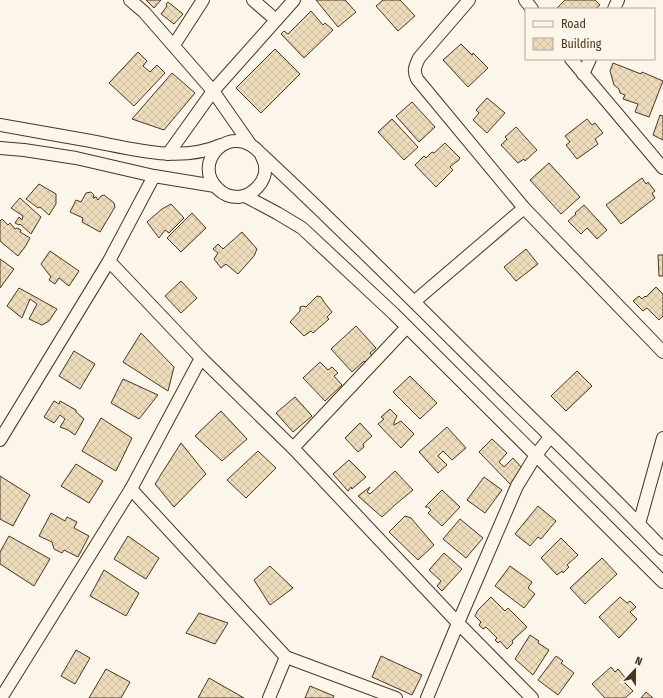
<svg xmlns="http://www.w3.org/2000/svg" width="663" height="698" viewBox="0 0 663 698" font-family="'Fira Sans Condensed',sans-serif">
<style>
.building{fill:url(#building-cross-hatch);stroke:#4a3520}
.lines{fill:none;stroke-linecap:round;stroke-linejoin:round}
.minor-casing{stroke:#4a3520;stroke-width:14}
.minor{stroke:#fbf6e9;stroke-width:12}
</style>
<defs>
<pattern id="building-cross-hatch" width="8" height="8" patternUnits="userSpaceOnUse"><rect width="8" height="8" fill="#ecdcbc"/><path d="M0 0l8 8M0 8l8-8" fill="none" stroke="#ccbda1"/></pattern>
</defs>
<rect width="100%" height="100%" fill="#fbf6e9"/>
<g class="building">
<path d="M146,0H161L154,8Z"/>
<path d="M316,0H345L356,12L338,27Z"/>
<path d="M383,0H400L415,16L398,31L376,6Z"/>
<path d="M565,0H595L600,5L595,9H556Z"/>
<path d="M168,2L183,14L174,24L161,14L167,6L166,4Z"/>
<path d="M311,11L323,25L325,23L333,30L304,58L281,34L284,31L288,34Z"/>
<path d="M461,44L472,55L473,53L488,68L468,87L443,60Z"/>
<path d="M275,49L300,74L261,113L236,88Z"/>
<path d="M138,52L147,61L143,66L150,72L157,65L165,73L134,106L109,83Z"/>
<path d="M613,63L641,74L642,72L663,81L649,117L635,112L638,104L623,99L625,95L620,93L619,89L614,85L610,71Z"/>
<path d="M172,73L195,93L164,130L132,119Z"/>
<path d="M487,98L505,113L487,133L473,120L479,113L476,110Z"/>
<path d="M412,102L435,127L419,142L396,116Z"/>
<path d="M660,115L663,116V140L653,135Z"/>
<path d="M392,119L418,147L404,160L378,132Z"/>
<path d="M587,119L592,125L595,123L603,133L595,139L598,144L577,159L566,145L570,142L565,136Z"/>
<path d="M516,127L537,150L525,161L524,159L518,163L501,145L507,139L505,137Z"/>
<path d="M445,143L460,158L458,161L456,162L450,167L453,170L436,187L415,165L424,156L426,158L432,152L434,153Z"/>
<path d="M549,163L580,197L561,214L530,180Z"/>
<path d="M642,178L646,184L648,182L655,191L652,193L655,198L621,224L606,205Z"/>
<path d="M39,184L56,194V204L49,215L40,207L38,208L26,199Z"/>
<path d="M91,192L94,195L93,198L96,197L98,200L101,196L104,195L114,203L115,207L100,232L82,222L83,218L70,212L76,200L81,202L86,193Z"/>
<path d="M20,198L41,217L31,234L20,224L19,225L15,223L19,217L22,220L23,216L11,208Z"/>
<path d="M171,204L184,218L169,233L165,230L159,238L147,222L162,209Z"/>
<path d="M584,205L607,230L597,239L587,228L581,234L568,221L576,214L575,213Z"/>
<path d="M192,213L206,228L181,252L167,238Z"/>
<path d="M2,219L8,225L10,223L15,229L17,228L21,230L20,232L30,238L25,247L18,256L0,241V221Z"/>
<path d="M242,232L257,249L254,256L238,274L226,264L221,268L214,259L218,253L213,249L218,244L223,249Z"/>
<path d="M526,249L538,264L516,281L504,267Z"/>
<path d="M50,251L79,271L69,286L59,278L55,284L49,280L51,277L41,264Z"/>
<path d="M658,255H663V276H659Z"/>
<path d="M0,259L14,269L0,288Z"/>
<path d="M181,281L197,298L181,313L165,296Z"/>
<path d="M656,287L663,294V316L659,320L647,308L643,311L633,301L639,296L642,299L645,296L646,297Z"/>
<path d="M19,288L57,309L49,321L42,325L29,319L37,304L30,299L22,318L7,306Z"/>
<path d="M317,296L321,297L324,302L332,312L327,317L329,319L313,333L311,331L304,336L290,322L300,311V307L303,306L306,307Z"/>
<path d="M356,326L376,348L370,353L376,360L369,366L364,361L352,372L331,349Z"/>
<path d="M141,333L174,367L168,391L123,362Z"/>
<path d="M74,351L95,364L80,389L59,376Z"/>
<path d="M320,362L328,370L332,367L338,373L334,376L342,385L325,401L303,378Z"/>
<path d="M577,371L592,386L566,411L551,396Z"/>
<path d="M410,376L437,403L420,419L393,392Z"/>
<path d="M123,379L158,395L139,419L111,403Z"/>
<path d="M295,397L312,416L293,432L276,413Z"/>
<path d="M54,401L59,404L60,401L76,410V412L84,419L75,435L68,430L60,427L65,419L60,415L54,423L44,417Z"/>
<path d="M390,409L397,416L394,422V425L401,421L414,434L401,448L378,424L384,419L381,417Z"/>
<path d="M221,411L247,439L222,461L195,436Z"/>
<path d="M101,418L132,438L116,471L82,451Z"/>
<path d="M360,423L372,436L363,444L364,447L358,452L345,438Z"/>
<path d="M447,427L466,448L452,460L443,451L438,456L447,465L438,473L419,452Z"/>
<path d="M492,439L507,453L499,462L504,467L513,458L522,468L511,485L479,452Z"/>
<path d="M181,443L206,474L174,507L155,484Z"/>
<path d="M258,451L276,468L246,498L227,480Z"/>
<path d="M349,460L366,477L352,489L351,487L348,491L333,474Z"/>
<path d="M76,464L103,481L89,503L61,486Z"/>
<path d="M395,471L413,490L396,504L382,517L358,496L370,487L367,492L370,494Z"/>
<path d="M0,476L30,495L13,526L0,519Z"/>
<path d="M484,477L502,490L485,513L467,500Z"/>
<path d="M442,490L460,507L442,526L428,513L431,510L428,507H425Z"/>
<path d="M538,506L556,521L541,539L538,537L530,546L515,534Z"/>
<path d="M51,513L65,521L67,517L77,522L74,528L89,536L78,557L64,550L62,553L54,549L52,542L39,536Z"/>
<path d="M405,516L411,518L434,545L418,560L389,532Z"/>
<path d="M460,519L483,538L466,558L443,539Z"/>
<path d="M9,536L50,559L34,586L0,564V552Z"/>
<path d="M128,536L159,558L146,579L114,559Z"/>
<path d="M561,538L578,555L567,565L569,567L563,573L562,571L557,575L541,558Z"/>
<path d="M444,553L462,569L442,591L437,586L441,581L429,570Z"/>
<path d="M602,558L617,574L585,604L570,588Z"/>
<path d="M270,566L293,588L270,605L254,580Z"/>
<path d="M510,566L532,582L528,588L535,594L524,608L495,586Z"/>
<path d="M104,570L139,593L126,616L90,596Z"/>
<path d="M491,597L505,611L508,608L527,627L512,641L513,643L507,649L500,641L498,643L495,640L497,638L486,627L483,629L479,625L481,622L475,616L478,610Z"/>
<path d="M620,597L627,603L630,601L636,607L630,612L637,619L619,638L599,617Z"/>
<path d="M199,613L228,623L215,644L186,633Z"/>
<path d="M530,635L539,641L538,643L549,650L533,675L515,659Z"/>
<path d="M76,650L90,658L75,684L61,676Z"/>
<path d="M381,656L422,675L412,695L372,677Z"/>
<path d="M556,656L563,661L561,663L574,673L558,695L538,680Z"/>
<path d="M611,667L615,672L618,669L627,680L624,682L633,691L625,698H605L592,684Z"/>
<path d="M106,669L130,682L121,698H89Z"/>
<path d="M209,678L244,698H198Z"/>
<path d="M310,686L334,696L333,698H305Z"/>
<path d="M646,692L653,698H641Z"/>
</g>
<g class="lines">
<g class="minor-casing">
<g id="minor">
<path d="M130,0L144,12L213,91L250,144"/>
<path d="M253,0L276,20"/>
<path d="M469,0L419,58C415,67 413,70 417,79L524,208L663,352"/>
<path d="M525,0L532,9"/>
<path d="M614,9L618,0"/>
<path d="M174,45L203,0"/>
<path d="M571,59L663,168"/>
<path d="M583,74L590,59"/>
<path d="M0,125C30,130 61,136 91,141C133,149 180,163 221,145"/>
<path d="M0,148L24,150L76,158L154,176L215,186"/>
<path d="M168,154L213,91L294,0"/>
<path d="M261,154C262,158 265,162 265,166C267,181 253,196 238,197C231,197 223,194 218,189C190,163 231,119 261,154C345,232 426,314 508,395C560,446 613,496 663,549"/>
<path d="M245,196L277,213L302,228L394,314L663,582"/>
<path d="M109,261L201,358L293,448L458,623L532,698"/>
<path d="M415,301L524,208"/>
<path d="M0,440L109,261L154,176"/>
<path d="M293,448L407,327"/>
<path d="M131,489L286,657L396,698"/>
<path d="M639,524L663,438"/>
<path d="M1,698L131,489L201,358"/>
<path d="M269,698L286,657"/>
<path d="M427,698L458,623L517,486L536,455L550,437"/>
</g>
</g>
<use href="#minor" class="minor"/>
</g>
<rect x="525" y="8" width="130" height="52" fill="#fbf6e9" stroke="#b4a999"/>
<rect x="533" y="21" width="20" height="6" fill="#fbf6e9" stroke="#b4a999"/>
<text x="561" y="28" font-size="12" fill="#4a3520">Road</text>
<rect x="533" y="38" width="20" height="12" fill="url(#building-cross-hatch)" stroke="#b4a999"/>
<text x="561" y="48" font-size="12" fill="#4a3520">Building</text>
<g transform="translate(635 670) rotate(22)" stroke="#fbf6e9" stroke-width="3" paint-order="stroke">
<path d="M0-3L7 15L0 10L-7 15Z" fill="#4a3520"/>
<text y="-6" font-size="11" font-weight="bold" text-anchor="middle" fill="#4a3520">N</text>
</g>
</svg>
